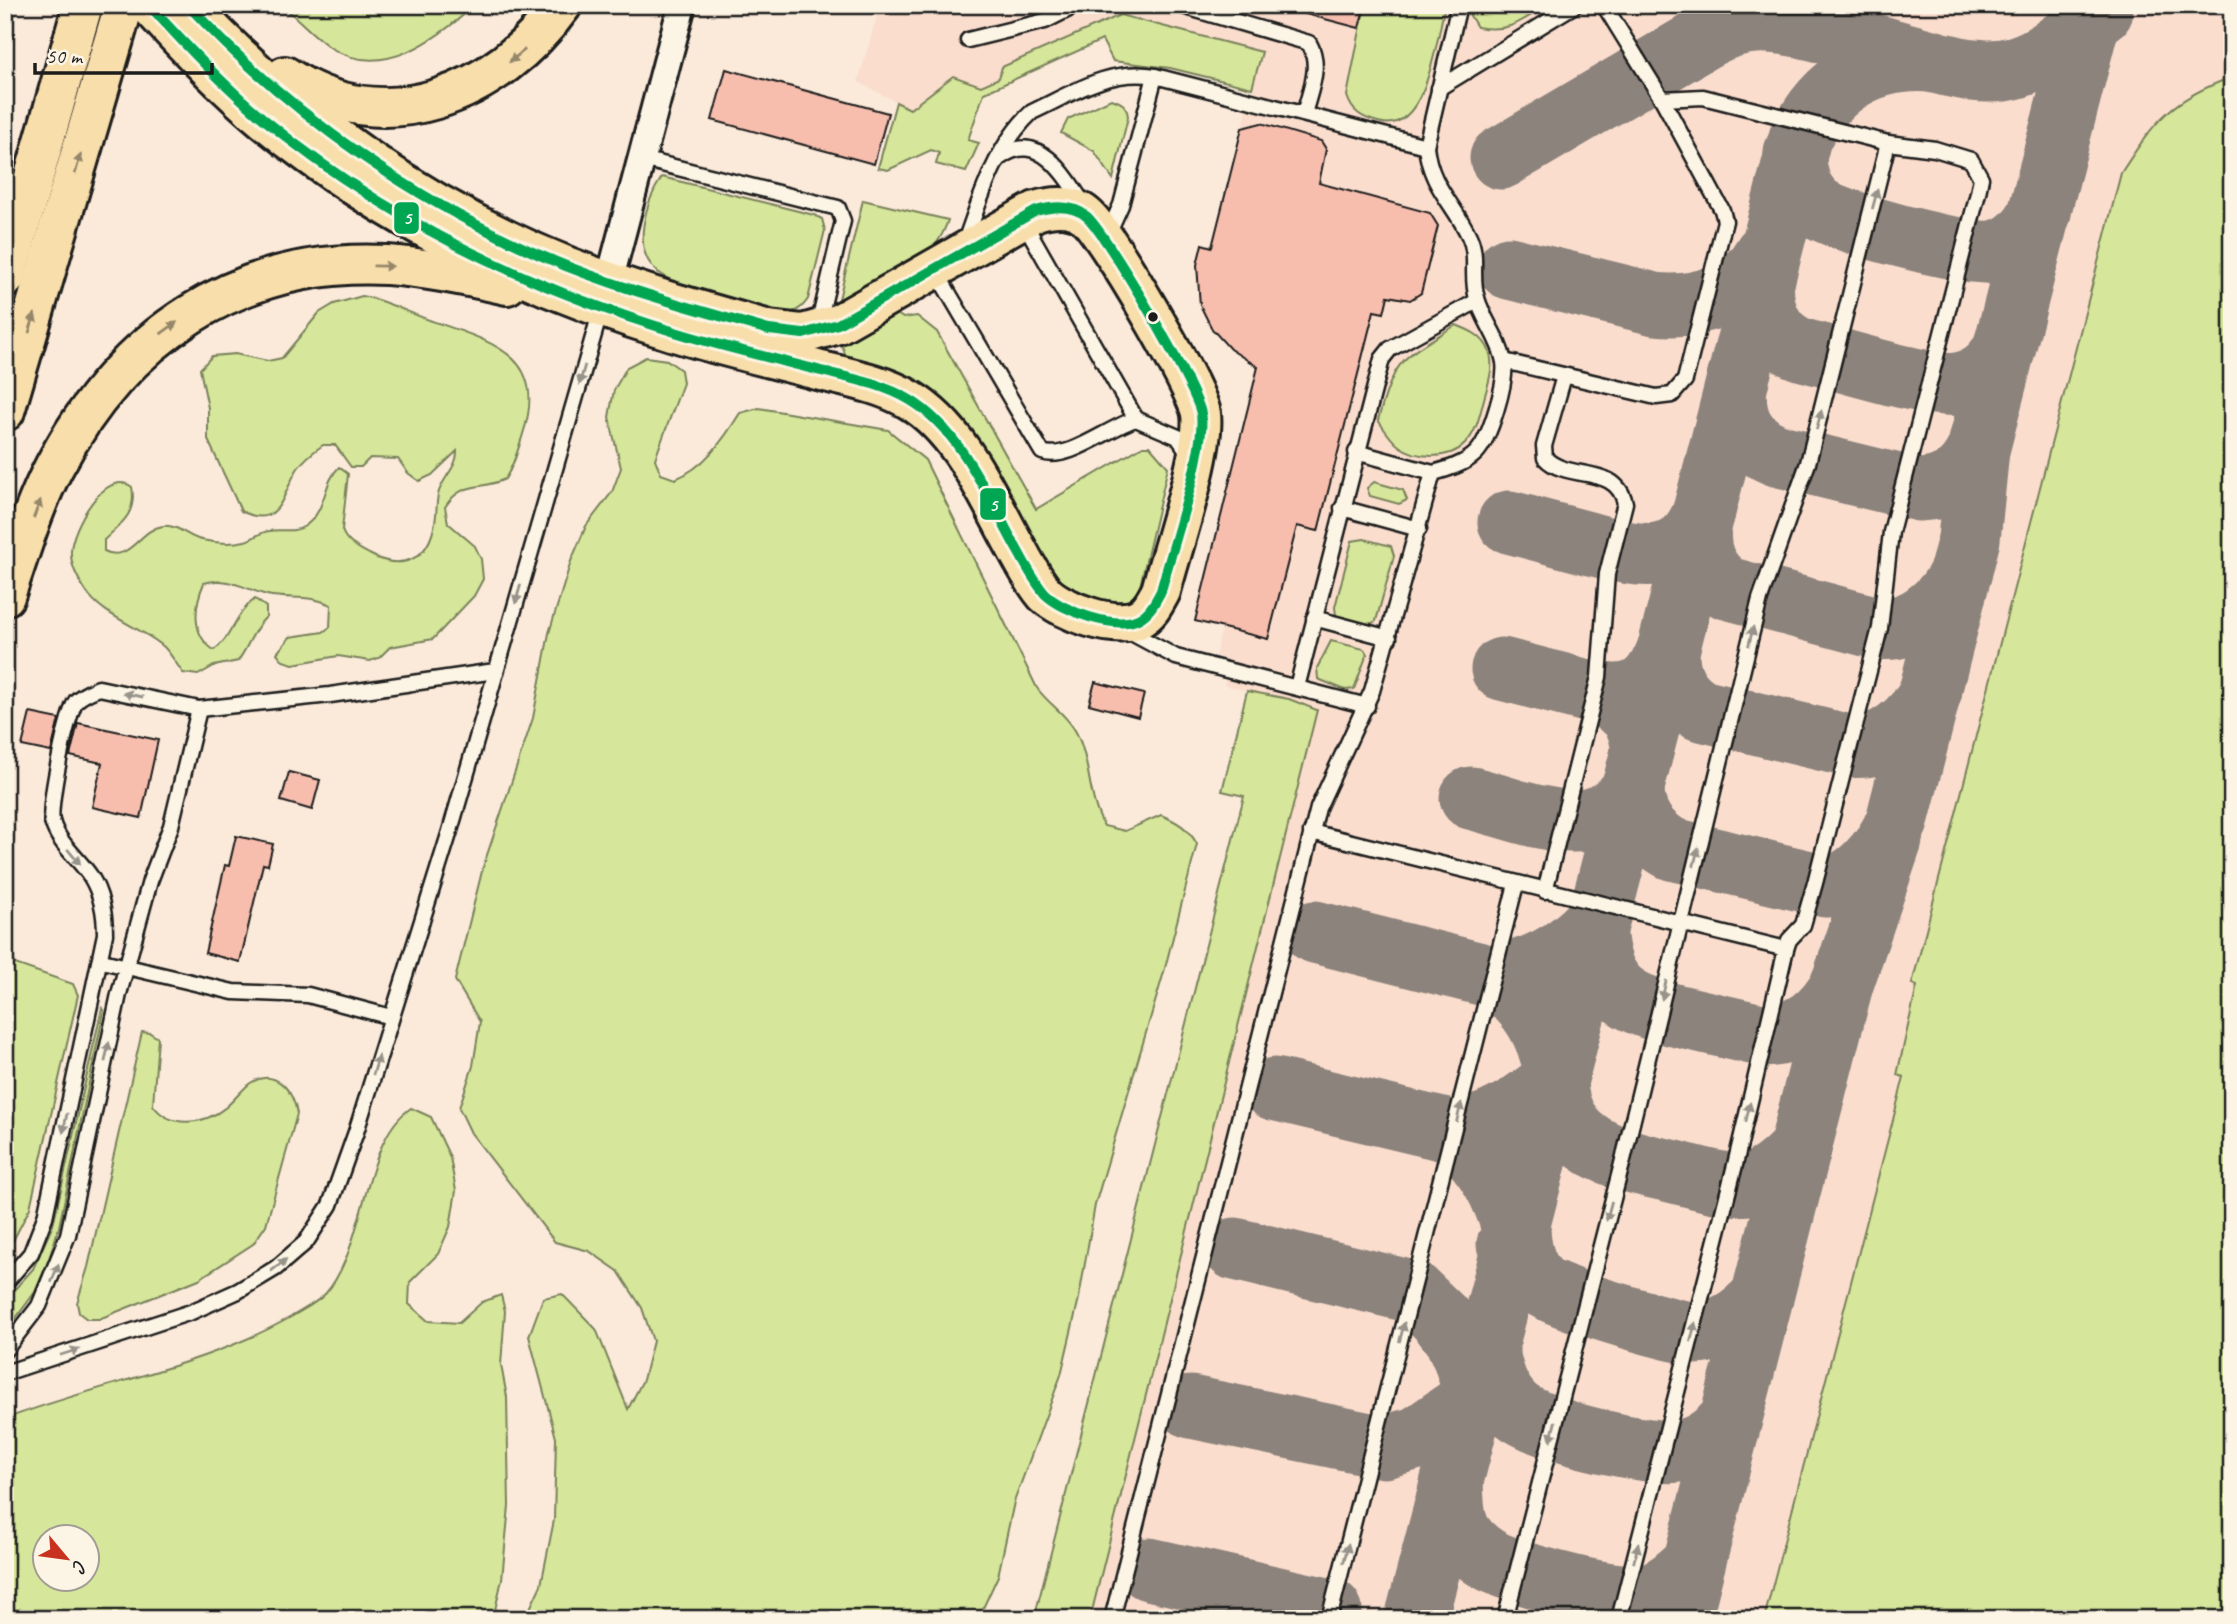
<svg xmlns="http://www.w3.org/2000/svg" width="2237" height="1624" viewBox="0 0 2237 1624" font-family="Caveat,sans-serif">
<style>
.built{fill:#faddcd}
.green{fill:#d6e69a;stroke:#79815b;stroke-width:2;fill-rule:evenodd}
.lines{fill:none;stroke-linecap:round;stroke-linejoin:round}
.taxiway{stroke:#8c837b;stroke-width:63}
.building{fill:#f7beae;stroke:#1c1c1c;stroke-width:2}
.lane-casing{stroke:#1c1c1c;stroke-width:19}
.street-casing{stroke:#1c1c1c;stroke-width:32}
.primary-casing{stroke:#1c1c1c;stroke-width:44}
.highway-casing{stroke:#1c1c1c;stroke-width:44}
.lane{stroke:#fcf5e5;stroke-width:14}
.street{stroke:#fcf5e5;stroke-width:26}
.primary{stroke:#f8deab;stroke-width:38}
.highway{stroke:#f8deab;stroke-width:38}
.bus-1-casing{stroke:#fcf5e5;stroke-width:16}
.bus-1{stroke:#00a651;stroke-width:10}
.oneway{fill:#95876b}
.oneway2{fill:#97938b}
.bus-dot{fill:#1c1c1c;stroke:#fcf5e5;stroke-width:2.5}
.line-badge{stroke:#fcf5e5;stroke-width:2.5}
.badge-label{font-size:19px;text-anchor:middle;font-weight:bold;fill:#fff}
</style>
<rect width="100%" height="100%" fill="#fbeada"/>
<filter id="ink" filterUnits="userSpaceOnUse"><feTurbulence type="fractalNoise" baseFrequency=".0143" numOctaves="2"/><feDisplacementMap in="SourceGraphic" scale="14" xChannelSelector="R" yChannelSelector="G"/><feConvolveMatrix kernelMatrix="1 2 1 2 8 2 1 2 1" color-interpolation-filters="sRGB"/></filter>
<g filter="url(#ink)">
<path class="built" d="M880,5H2232V1619H1034L1244,796L1222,791L1247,691L1224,685L1231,661L1215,656L1222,628L1195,621L1258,366L1230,349L1212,329L1200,305L1196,279L1202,244L1212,247L1262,52L1120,14L1002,67L999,78L981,86L953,76L910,109L858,82Z"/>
<g class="green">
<path d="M281,5H475C436,40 383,80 331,48C313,36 298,18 281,5Z"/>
<path d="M1365,5H1445C1437,38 1426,137 1378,122C1362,118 1352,112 1347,96Z"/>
<path d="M1470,5H1547C1520,22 1509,33 1477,27L1469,14Z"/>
<path d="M1120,15L1262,52L1252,88L1170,68L1113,61L1102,40L984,93L968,140L979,143L966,172L936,164L939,153L931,150L888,170L878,168L896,102L910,109L953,76L981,86L999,78L1002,67Z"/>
<path d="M2232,77V1603L2228,1619H1764L1904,1077L1897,1075L1917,986L1912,984L2121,173C2156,119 2170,100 2232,77Z"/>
<path d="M1111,99C1122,102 1127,105 1128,117L1113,179L1094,151L1061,133L1068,119Z"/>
<path d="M662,177L814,215L822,219L825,230L808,299C801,310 794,313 781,313C745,303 687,294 658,272C630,250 646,201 662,177Z"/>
<path d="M863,200L948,220C932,270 884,281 839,299Z"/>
<path d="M362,296C388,301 408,313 432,321C493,342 549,356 523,434C518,450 514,465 505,479C480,491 462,480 445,507L448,523L475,546L481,559L483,579L474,596L433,639L390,647L379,658L370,661L338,656L293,664L283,661L277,653L290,637L323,632L330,627L331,605C310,594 290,600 267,595C245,589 228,576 204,583C194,606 191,635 214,650C232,638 234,614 255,599L266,607V617C253,629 249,646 238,661L214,666L198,675L183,673C177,665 171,654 164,647C141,627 102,616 86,591C78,580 70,564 71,551C72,528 105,467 132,487C137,513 122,523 104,540V551C130,564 139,529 163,526C178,524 188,538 202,540C215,543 232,544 245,541C253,539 260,532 269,531C282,528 293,534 305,526C327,511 322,484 339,467L348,474L342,530C346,543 357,547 369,554C402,572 429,560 435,522C437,513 436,504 438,495C441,479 458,467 457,451L432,475L419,481L408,473L398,459L370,458L361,467H351L335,445H323C313,452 304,459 298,468C282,493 281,531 241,511L208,440V408L200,369L212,356L235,354L268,361L282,358L319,313L334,304Z"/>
<path d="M891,310L903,318L917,316L937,332L1036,509L1143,446H1150L1168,467L1137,599C1106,607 1080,599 1051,586L959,430L846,356L841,343L847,333Z"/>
<path d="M1456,325C1469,330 1484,336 1489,351C1495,366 1488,384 1484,399C1480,414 1477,432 1465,444C1449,460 1417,459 1399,446C1391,440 1384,429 1378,420C1396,356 1401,359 1456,325Z"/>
<path d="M646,357L667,360L681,370L683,383L655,459L661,474L675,479C704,468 724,439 740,413L759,408L888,430L925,460L1037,688C1048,704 1067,714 1076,732C1091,761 1087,796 1104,826L1125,831L1161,815C1178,822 1188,828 1197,844L1164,972L1095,1205L1079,1298L1061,1375L1014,1502L998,1576L978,1619H525L541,1585L554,1520L556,1438L529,1336L543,1298L562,1294L596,1329L628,1409L643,1380L653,1341L642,1308L618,1271L589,1251L555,1242L471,1133L459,1108L473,1066L480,1022L455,980L483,867L533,718L549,633L571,561L586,526L612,492L621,468L609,417L614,390L627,367Z"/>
<path d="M1374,482L1403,490L1407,500L1399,504L1370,496L1367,488Z"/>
<path d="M1364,539L1391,546L1394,556L1376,621C1362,629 1348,623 1336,615L1335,607L1352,541Z"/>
<path d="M1331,641L1364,649L1367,654L1354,689L1345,690L1318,679L1317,668Z"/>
<path d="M1247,691L1289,699L1317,710L1090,1619H1034L1244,796L1222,791Z"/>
<path d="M5,936L11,941V956L15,964L73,984L78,995L30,1208L5,1256Z"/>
<path d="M102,1008L104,1011L59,1227L48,1262L35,1292L5,1333V1300L33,1269L53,1225Z"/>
<path d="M142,1032L150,1033L158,1038L153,1105C170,1129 204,1125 226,1107C234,1100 241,1091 249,1084C275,1066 294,1091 297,1114L266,1225L253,1244L199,1279L99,1319H87L79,1313L77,1303L88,1267Z"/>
<path d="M411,1108L431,1117L450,1157L456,1191L450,1227L438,1254L410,1282L409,1304L428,1321L459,1323L482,1302L501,1295L505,1311L501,1365L507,1397L509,1506L502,1579L493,1619H5V1419C99,1383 203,1367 291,1317C302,1310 317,1303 326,1293C367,1245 362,1140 411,1108ZM46,1536H88V1578H46Z"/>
</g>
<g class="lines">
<g class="taxiway">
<path d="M1931,61C1871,57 1826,83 1800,138L1633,787C1633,816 1647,835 1672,849L1826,886C1857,887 1887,846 1897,821L1969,539L1978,450L2093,5"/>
<path d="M1795,152C1795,173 1799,191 1816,206C1832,221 1969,256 1992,252C2014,249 2030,232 2040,213"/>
<path d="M1501,158L1704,38C1720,29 1736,23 1755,22C1798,19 1882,49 1927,60C1957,68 1987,76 2017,67C2050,57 2075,32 2102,11"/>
<path d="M1509,268L1655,304C1698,309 1743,294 1765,254"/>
<path d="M1763,280C1760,310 1772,340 1803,350C1836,358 1928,388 1957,384C1979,381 1997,366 2005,345"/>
<path d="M1736,387C1732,421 1747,445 1780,456L1919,490C1947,489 1966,476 1978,450"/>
<path d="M1509,522C1535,529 1562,536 1588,543C1636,556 1681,570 1704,512"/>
<path d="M1700,527C1697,553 1706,573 1727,588L1877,628C1913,633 1947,603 1961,571"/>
<path d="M1668,650C1667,677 1678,697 1701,710L1849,746C1884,751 1917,720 1931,690"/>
<path d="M1502,669L1595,693"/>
<path d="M1642,750C1641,717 1624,704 1595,693C1636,700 1653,688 1668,650"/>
<path d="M1471,798C1525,811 1597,848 1633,787"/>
<path d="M1595,922C1597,991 1624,1004 1687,1018C1713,1024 1739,1030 1765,1036C1802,1034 1825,1015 1842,984"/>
<path d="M1315,932L1493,977"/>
<path d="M1556,1084C1561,1152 1625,1160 1679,1173C1700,1178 1726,1187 1748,1184C1769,1181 1786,1164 1800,1149"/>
<path d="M1274,1089L1454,1132"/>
<path d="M1519,1224C1519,1246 1523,1268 1539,1284C1550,1296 1673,1332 1692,1333C1721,1334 1744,1317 1762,1297"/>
<path d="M1508,1244L1516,1238C1503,1191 1489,1166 1454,1132C1500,1124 1521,1105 1557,1078C1547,1032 1533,1003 1493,977C1536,969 1565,954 1595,922"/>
<path d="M1487,1348C1492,1372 1497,1393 1516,1410C1540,1430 1650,1456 1681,1451C1702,1448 1716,1435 1730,1421"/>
<path d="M1191,1407L1384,1447L1417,1438L1460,1408L1475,1393L1464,1358L1455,1338L1441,1319L1413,1292L1235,1249"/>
<path d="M1452,1481C1453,1499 1452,1518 1461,1534C1470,1547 1483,1558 1498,1564C1526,1576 1624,1603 1650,1594C1668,1588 1681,1575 1694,1563"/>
<path d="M1149,1569L1331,1610"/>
<path d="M1416,1619L1633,787"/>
<path d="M1680,1619L1842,984L1891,840"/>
</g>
</g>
<g class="building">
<path d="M1298,5H1365L1359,28L1298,12Z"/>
<path d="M726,69L888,113L874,164L712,120Z"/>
<path d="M1261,123L1321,141L1326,149L1319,183L1430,213L1438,226L1421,293L1410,300L1388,296L1384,313L1374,311L1318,531L1297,526L1268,639L1195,621L1258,367L1230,349L1212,329L1200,305L1197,265L1202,244L1212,247L1242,128Z"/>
<path d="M1095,682L1144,694L1138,717L1089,704Z"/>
<path d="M30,713L59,719L51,752L22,746Z"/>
<path d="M78,723L158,740L141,818L92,807L102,763L70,756Z"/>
<path d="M289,772L320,780L312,810L281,801Z"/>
<path d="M236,836L273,844L268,865L263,864L240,962L205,953L225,865L229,866Z"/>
</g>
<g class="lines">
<g class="lane-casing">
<g id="lane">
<path d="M1179,5L1309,43C1322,66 1310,90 1304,114"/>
<path d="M968,40L1045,21L1077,5"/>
<path d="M1439,88L1575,5"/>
<path d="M1662,99L1703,97L1888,143"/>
<path d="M1001,157C1038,129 1066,176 1084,205"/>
<path d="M642,159L838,208L843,221L818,326"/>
<path d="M1022,219L1136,419L1178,437L1190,455"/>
<path d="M1106,238L1121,205L1155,76"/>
<path d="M965,242C980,198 997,144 1032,112C1073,93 1109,68 1155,76L1426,146"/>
<path d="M935,270L1042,452C1068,462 1109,427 1136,419"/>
<path d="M1504,361L1656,397L1672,395L1685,380L1725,221L1722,210L1662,99L1604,5"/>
<path d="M1356,452L1433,473"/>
<path d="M1342,508L1419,529"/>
<path d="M1314,618L1389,638"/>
<path d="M1124,629L1176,657L1367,706"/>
<path d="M1297,687L1382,359L1390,349L1477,301"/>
<path d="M1311,832L1786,949"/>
<path d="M1545,891L1599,677L1607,574L1625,503C1616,463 1567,482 1545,458L1544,446L1564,376"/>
<path d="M102,961L233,992L308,995L391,1017"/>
<path d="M5,1283L31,1253L45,1217L105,934C105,914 102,895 91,877C79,858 58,844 52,821C48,806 67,713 76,701C83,694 90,692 99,688L199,709L330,695L495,671"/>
<path d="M5,1350L39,1306L68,1235L119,994L150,881L171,826L199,709"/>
<path d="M5,1373L191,1312L238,1291L276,1268L306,1242L330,1205L356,1132L450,831L601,310"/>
<path d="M1112,1619L1318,808L1372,691L1433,473C1448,469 1465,464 1476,453C1490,439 1507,382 1504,362C1500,339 1483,320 1477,298C1470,277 1479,257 1469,236C1453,202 1430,186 1426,146L1459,5"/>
<path d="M1329,1619L1516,884"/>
<path d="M1505,1619L1623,1160L1760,599L1808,463L1888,143L1935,149L1971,160L1981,178L1978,193L1891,532L1880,628L1815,883L1803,925L1789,940L1786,949L1735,1165L1619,1619"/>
</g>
</g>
<g class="street-casing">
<path id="street" d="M609,282L682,5"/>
</g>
<g class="primary-casing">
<g id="primary">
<path d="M149,5C186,46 223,85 265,120C385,219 527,287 675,332C723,347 772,358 821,371C850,378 883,384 910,400C963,432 989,500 1018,551C1026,566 1034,581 1045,594C1062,611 1115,630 1138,619C1150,613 1155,602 1161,591C1171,551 1206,450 1201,414C1198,390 1105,231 1086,216C1072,204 1053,206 1036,211L838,324L803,334L769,330C701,311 632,292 566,266C424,209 292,117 188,5"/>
<path d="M285,76C385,142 497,95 562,5"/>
<path d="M5,596C20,553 33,507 54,467C122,338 237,257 387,265C428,268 467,276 507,285"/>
</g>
</g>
<g class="highway-casing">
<g id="highway">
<path d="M5,278L83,5"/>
<path d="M5,411L124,5"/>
</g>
</g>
<use href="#lane" class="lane"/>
<use href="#street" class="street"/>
<use href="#primary" class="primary"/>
<use href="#highway" class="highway"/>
<g class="bus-1-casing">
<path id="bus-1" d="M149,5C186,46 223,85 265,120C385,219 527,287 675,332C723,347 772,358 821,371C850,378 883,384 910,400C963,432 989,500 1018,551C1026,566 1034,581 1045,594C1062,611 1115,630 1138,619C1150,613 1155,602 1161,591C1171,551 1206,450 1201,414C1198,390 1105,231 1086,216C1072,204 1053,206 1036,211L838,324L803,334L769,330C701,311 632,292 566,266C424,209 292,117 188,5"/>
</g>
<use href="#bus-1" class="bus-1"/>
</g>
<defs><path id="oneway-solid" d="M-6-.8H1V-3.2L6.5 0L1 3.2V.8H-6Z" transform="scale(1.75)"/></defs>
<g class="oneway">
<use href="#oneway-solid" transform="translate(517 56) rotate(141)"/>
<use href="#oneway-solid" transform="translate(78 164) rotate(-74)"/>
<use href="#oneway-solid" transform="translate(383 266) rotate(1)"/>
<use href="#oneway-solid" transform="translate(32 323) rotate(-73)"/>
<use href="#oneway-solid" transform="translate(169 328) rotate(-36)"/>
<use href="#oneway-solid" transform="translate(37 509) rotate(-69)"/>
</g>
<g class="oneway2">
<use href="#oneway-solid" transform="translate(1875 199) rotate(-75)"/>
<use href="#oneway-solid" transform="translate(582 375) rotate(106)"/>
<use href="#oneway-solid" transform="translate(1819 420) rotate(-75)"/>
<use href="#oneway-solid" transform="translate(518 594) rotate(106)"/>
<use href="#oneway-solid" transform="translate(1751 636) rotate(-76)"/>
<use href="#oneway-solid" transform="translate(133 695) rotate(-168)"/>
<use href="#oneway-solid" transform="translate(74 857) rotate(50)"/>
<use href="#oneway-solid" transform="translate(1696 857) rotate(-76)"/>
<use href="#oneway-solid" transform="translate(1664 990) rotate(103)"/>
<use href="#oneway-solid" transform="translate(107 1052) rotate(-78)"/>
<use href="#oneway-solid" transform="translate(376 1065) rotate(-73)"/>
<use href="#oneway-solid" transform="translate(1459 1112) rotate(-76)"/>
<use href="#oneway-solid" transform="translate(1748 1112) rotate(-77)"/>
<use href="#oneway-solid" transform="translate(65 1123) rotate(102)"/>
<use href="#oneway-solid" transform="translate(1609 1211) rotate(105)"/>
<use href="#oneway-solid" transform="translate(279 1265) rotate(-38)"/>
<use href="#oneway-solid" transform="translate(55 1273) rotate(-69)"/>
<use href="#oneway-solid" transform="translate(1402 1332) rotate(-75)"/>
<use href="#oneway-solid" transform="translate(1693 1332) rotate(-76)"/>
<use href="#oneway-solid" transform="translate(70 1352) rotate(-18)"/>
<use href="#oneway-solid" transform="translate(1553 1431) rotate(104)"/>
<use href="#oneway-solid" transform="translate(1346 1553) rotate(-76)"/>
<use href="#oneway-solid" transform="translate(1636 1553) rotate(-76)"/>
</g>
</g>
<circle class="bus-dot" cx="1153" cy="317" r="6"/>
<g class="line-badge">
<rect x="393" y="201" width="27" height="34" rx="7" fill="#00a651"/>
<rect x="979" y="487" width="28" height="34" rx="7" fill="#00a651"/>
</g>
<g class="badge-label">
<text x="407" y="224">5</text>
<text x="993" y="511">5</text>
</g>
<rect width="2237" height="1624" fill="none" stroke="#fcf5e5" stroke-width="28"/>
<rect x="14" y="14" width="2209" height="1596" fill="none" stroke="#1c1c1c" stroke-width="2.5" filter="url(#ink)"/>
<g transform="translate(66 1558) rotate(119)"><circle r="33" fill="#fcf5e5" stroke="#a29e95" stroke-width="2"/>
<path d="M0-5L12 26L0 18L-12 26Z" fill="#c8321e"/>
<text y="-10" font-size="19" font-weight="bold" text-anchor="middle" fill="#1c1c1c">С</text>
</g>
<path d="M35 63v10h177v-10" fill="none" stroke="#1c1c1c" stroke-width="3.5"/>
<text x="46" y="63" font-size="21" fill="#1c1c1c" stroke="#fcf5e5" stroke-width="5" paint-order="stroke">50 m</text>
</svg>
